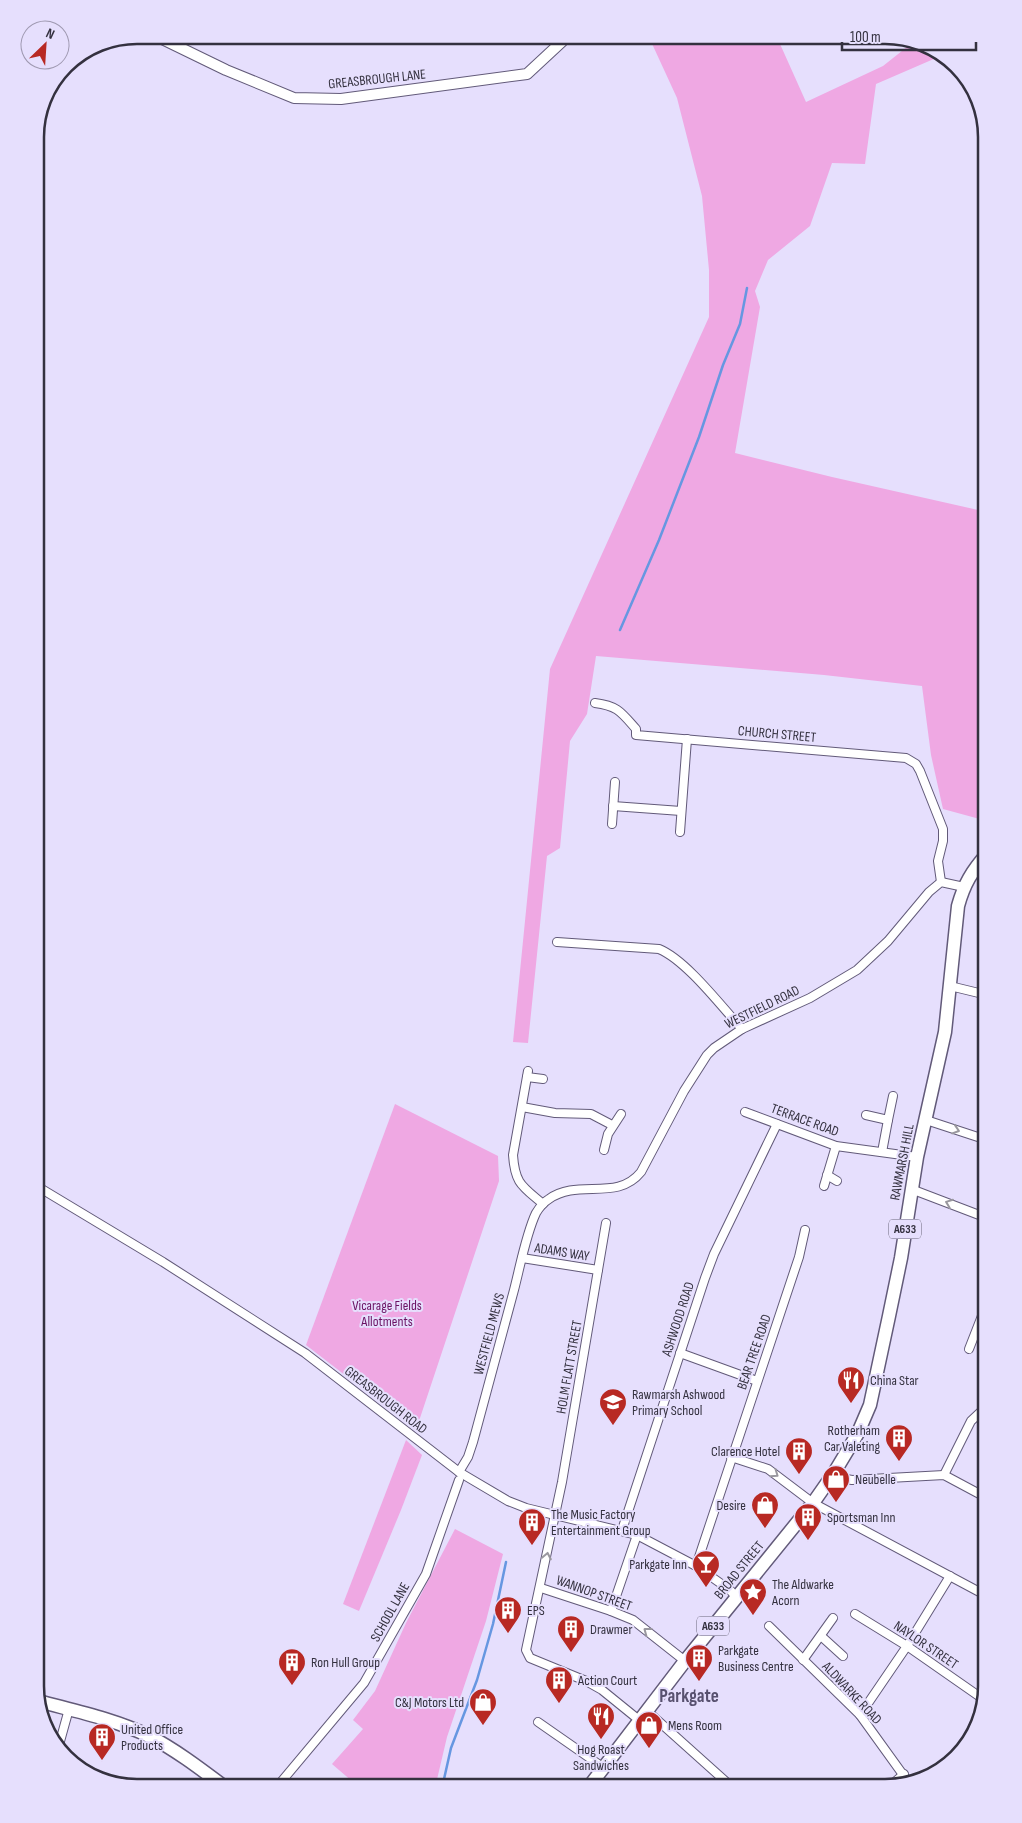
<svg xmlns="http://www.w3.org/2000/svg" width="1022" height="1823" viewBox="0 0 1022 1823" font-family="'Sofia Sans Condensed',sans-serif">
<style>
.green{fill:#efa8e3}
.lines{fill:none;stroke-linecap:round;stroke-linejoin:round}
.stream{stroke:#6697e1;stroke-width:2.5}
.minor-casing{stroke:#625a79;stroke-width:10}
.tertiary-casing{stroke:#625a79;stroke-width:12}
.primary-casing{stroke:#625a79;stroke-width:15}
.minor{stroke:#fff;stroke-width:8}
.tertiary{stroke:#fff;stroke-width:10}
.primary{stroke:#fff;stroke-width:12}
.oneway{stroke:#9a989f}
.labels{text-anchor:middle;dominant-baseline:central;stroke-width:4;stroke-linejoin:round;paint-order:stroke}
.shield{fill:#e6dffd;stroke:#696578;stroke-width:1}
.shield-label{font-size:12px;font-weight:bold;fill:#34313f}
.street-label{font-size:14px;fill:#34313f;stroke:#e6dffd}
.park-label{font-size:14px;fill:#6b1263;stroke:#e6dffd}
.poi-label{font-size:14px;fill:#34313f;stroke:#e6dffd;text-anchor:start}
.district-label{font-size:19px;font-weight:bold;fill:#58516f;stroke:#e6dffd}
.rim{fill:none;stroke:#34313f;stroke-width:2.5}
</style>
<rect width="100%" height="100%" fill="#e6dffd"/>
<g class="green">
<path d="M648,35H776L806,102L883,66L912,43L943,55L876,84L865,164L832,163L810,226L768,260L755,291L760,307L735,453L832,477L987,512V821L943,809L931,755L922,686L824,675L596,656L587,714L570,741L560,848L547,856L528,1043L513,1042L550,669L709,317V270L702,196L677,98Z"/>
<path d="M395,1104L498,1156L499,1181L416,1430L306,1345Z"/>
<path d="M406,1440L422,1455L401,1510L359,1611L343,1604Z"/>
<path d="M455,1529L503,1554L486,1621L447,1737L435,1788H360L332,1764L363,1729L353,1720L375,1691L406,1623Z"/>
</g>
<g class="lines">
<g class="stream">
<path d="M620,630L659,540L699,437L723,365L740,324L747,288"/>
<path d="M442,1788L451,1748L477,1680L493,1624L506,1562"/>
</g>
<g class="minor-casing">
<g id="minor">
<path d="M595,703C618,706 621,712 636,729V735L906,758L916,764L920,771L943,829V841L938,861L941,882"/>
<path d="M613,806L681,811"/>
<path d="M612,824L615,782"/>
<path d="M680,832L687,739"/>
<path d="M557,942L659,949C686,960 721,1006 742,1029"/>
<path d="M950,986L987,995"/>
<path d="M528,1071L513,1155C515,1184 522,1186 543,1204"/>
<path d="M527,1077L543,1079"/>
<path d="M986,1097H987"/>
<path d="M522,1107L555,1113L591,1114L612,1125"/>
<path d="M745,1112L836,1146L917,1157"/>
<path d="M866,1115L888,1120L882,1152"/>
<path d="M888,1120L893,1096"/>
<path d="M926,1120L987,1140"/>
<path d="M604,1150L608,1134L621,1114"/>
<path d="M827,1175L837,1181"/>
<path d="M35,1185L163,1262L305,1353L459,1472L508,1501L526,1508L637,1535L696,1566L730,1590L737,1598"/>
<path d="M824,1186L836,1146"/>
<path d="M911,1189L987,1218"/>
<path d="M606,1223L562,1482L526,1650L530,1658L586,1681L602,1690L639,1720"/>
<path d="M522,1258L598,1270"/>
<path d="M969,1349L987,1303"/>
<path d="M680,1353L757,1381"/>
<path d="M731,1457L768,1469L813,1503L987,1596"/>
<path d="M459,1472L468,1457L473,1442C487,1391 500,1341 514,1290C520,1267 526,1234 536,1213C539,1208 544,1202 549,1199C578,1178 617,1202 641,1172L684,1091L707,1055L714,1048L742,1029L810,998L857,970L888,941L929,892L941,882L964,887"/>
<path d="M834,1473L841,1478L852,1480L944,1475L987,1498"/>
<path d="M944,1475L971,1421L987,1406"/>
<path d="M622,1530L705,1278L714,1254L777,1124"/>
<path d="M696,1566L799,1257L805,1230"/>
<path d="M541,1588L611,1611L633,1620L685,1661"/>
<path d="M611,1611L637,1535"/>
<path d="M855,1614L907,1646L983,1699"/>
<path d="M769,1626L860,1715L909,1783"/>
<path d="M821,1636L843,1656"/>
<path d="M803,1660L833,1618"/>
<path d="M646,1710L733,1788"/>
<path d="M860,1715L907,1646L950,1576"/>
<path d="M538,1722L604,1768"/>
<path d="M59,1745L69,1709"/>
<path d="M889,1787L904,1774"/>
<path d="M276,1788L364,1683L426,1574L459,1480"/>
</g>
</g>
<g class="tertiary-casing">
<path id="tertiary" d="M154,35L226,70L294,98L341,99L527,74L569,35"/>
</g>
<g class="primary-casing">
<g id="primary">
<path d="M38,1701C75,1711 114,1719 149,1736C176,1750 202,1770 226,1788"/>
<path d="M588,1788L685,1661L813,1503L834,1473L858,1433L870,1405L889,1316L901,1258L917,1157L945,1032L958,906C964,884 972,871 987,854"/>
</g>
</g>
<use href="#minor" class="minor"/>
<use href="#tertiary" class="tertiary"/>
<use href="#primary" class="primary"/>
</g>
<defs><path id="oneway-chevron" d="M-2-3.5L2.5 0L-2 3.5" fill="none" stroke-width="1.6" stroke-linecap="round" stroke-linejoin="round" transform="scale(1.25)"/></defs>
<g class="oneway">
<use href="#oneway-chevron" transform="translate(956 1130) rotate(18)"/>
<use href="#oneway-chevron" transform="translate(949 1203) rotate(-159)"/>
<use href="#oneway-chevron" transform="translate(775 1474) rotate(35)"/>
<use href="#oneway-chevron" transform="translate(547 1556) rotate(-79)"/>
<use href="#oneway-chevron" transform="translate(647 1631) rotate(-143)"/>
</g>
<defs>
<g id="restaurant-pin" transform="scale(1.4375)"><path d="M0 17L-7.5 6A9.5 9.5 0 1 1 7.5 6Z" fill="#b82923" stroke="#e6dffd"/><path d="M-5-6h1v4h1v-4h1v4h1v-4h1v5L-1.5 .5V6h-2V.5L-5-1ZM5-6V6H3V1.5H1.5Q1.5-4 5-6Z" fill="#fff"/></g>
<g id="school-pin" transform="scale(1.4375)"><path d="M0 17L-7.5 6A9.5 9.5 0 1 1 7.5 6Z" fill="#b82923" stroke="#e6dffd"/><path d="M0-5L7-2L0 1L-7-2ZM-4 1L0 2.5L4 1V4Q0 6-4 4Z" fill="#fff"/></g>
<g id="building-pin" transform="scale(1.4375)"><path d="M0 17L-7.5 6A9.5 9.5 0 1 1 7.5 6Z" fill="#b82923" stroke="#e6dffd"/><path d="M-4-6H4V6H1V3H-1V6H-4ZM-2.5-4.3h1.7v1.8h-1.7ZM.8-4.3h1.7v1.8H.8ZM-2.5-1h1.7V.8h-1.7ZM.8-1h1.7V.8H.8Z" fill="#fff"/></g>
<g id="shop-pin" transform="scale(1.4375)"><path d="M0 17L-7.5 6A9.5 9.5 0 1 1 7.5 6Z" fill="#b82923" stroke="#e6dffd"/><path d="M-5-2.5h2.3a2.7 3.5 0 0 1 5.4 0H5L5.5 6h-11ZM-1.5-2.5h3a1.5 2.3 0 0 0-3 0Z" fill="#fff"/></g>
<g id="bar-pin" transform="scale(1.4375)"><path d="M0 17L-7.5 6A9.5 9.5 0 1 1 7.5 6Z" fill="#b82923" stroke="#e6dffd"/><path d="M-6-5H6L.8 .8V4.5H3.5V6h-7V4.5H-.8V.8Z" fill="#fff"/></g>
<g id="sight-pin" transform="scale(1.4375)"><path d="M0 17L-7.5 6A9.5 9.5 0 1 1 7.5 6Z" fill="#b82923" stroke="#e6dffd"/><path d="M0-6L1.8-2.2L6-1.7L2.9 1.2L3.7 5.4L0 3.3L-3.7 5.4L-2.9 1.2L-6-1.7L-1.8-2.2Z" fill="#fff"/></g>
</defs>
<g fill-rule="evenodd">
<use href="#restaurant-pin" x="851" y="1380"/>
<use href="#school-pin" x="613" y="1402"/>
<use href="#building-pin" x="899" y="1438"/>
<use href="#building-pin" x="799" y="1451"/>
<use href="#shop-pin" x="836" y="1479"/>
<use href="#shop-pin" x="765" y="1505"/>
<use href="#building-pin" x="808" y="1517"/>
<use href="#building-pin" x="532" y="1522"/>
<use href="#bar-pin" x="706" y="1564"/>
<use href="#sight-pin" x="753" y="1592"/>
<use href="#building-pin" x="508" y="1610"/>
<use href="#building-pin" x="571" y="1629"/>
<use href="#building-pin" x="699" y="1658"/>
<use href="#building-pin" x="292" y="1662"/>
<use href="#building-pin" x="559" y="1680"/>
<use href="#shop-pin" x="483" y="1702"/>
<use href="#restaurant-pin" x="601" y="1716"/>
<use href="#shop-pin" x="649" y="1725"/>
<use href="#building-pin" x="102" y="1737"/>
</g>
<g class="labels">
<g class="shield">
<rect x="889" y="1219.5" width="32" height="19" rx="4"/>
<rect x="697" y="1616.5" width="32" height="19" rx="4"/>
</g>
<g class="shield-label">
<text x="905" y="1229">A633</text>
<text x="713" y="1626">A633</text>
</g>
<g class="street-label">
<text transform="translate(377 79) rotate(-6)">GREASBROUGH LANE</text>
<text transform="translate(777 734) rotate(5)">CHURCH STREET</text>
<text transform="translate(762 1007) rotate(-26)">WESTFIELD ROAD</text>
<text transform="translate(805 1120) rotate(20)">TERRACE ROAD</text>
<text transform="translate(902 1162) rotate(-79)">RAWMARSH HILL</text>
<text transform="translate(562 1252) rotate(9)">ADAMS WAY</text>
<text transform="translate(678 1319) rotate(-72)">ASHWOOD ROAD</text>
<text transform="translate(489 1334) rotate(-75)">WESTFIELD MEWS</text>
<text transform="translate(754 1352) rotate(-71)">BEAR TREE ROAD</text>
<text transform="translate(569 1367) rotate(-80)">HOLM FLATT STREET</text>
<text transform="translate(386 1400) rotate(38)">GREASBROUGH ROAD</text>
<text transform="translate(739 1570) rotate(-51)">BROAD STREET</text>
<text transform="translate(594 1593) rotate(20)">WANNOP STREET</text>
<text transform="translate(390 1612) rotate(-61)">SCHOOL LANE</text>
<text transform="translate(926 1645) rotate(34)">NAYLOR STREET</text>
<text transform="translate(852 1693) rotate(47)">ALDWARKE ROAD</text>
</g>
<g class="park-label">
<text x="387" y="1305">Vicarage Fields<tspan x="387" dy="16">Allotments</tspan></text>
</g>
<g class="poi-label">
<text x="870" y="1380">China Star</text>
<text x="632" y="1394">Rawmarsh Ashwood<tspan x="632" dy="16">Primary School</tspan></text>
<text x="880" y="1430" text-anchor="end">Rotherham<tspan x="880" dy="16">Car Valeting</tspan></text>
<text x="780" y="1451" text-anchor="end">Clarence Hotel</text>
<text x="855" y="1479">Neubelle</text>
<text x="746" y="1505" text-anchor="end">Desire</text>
<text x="551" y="1514">The Music Factory<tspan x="551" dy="16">Entertainment Group</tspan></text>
<text x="827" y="1517">Sportsman Inn</text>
<text x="687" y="1564" text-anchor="end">Parkgate Inn</text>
<text x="772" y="1584">The Aldwarke<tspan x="772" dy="16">Acorn</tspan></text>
<text x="527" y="1610">EPS</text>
<text x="590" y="1629">Drawmer</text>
<text x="718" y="1650">Parkgate<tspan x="718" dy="16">Business Centre</tspan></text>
<text x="311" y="1662">Ron Hull Group</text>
<text x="578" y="1680">Action Court</text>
<text x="464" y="1702" text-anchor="end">C&amp;J Motors Ltd</text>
<text x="668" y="1725">Mens Room</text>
<text x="121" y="1729">United Office<tspan x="121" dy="16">Products</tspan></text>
<text x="601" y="1749" text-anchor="middle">Hog Roast<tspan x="601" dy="16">Sandwiches</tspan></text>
</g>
<g class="district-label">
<text x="689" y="1696">Parkgate</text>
</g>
</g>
<path d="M0 0H1022V1823H0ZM137 44H885A93 93 0 0 1 978 137V1686A93 93 0 0 1 885 1779H137A93 93 0 0 1 44 1686V137A93 93 0 0 1 137 44Z" fill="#e6dffd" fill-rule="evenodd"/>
<path class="rim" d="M137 44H885A93 93 0 0 1 978 137V1686A93 93 0 0 1 885 1779H137A93 93 0 0 1 44 1686V137A93 93 0 0 1 137 44Z"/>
<g transform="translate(45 45) rotate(25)"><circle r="24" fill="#e6dffd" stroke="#9f99b1"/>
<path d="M0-4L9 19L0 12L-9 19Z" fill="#b82923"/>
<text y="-8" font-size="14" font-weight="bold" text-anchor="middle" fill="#34313f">N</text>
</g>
<path d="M842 42v8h134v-8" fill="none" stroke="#34313f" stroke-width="2.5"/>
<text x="850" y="42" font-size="15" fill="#34313f" stroke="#e6dffd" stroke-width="4" paint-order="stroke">100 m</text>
</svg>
